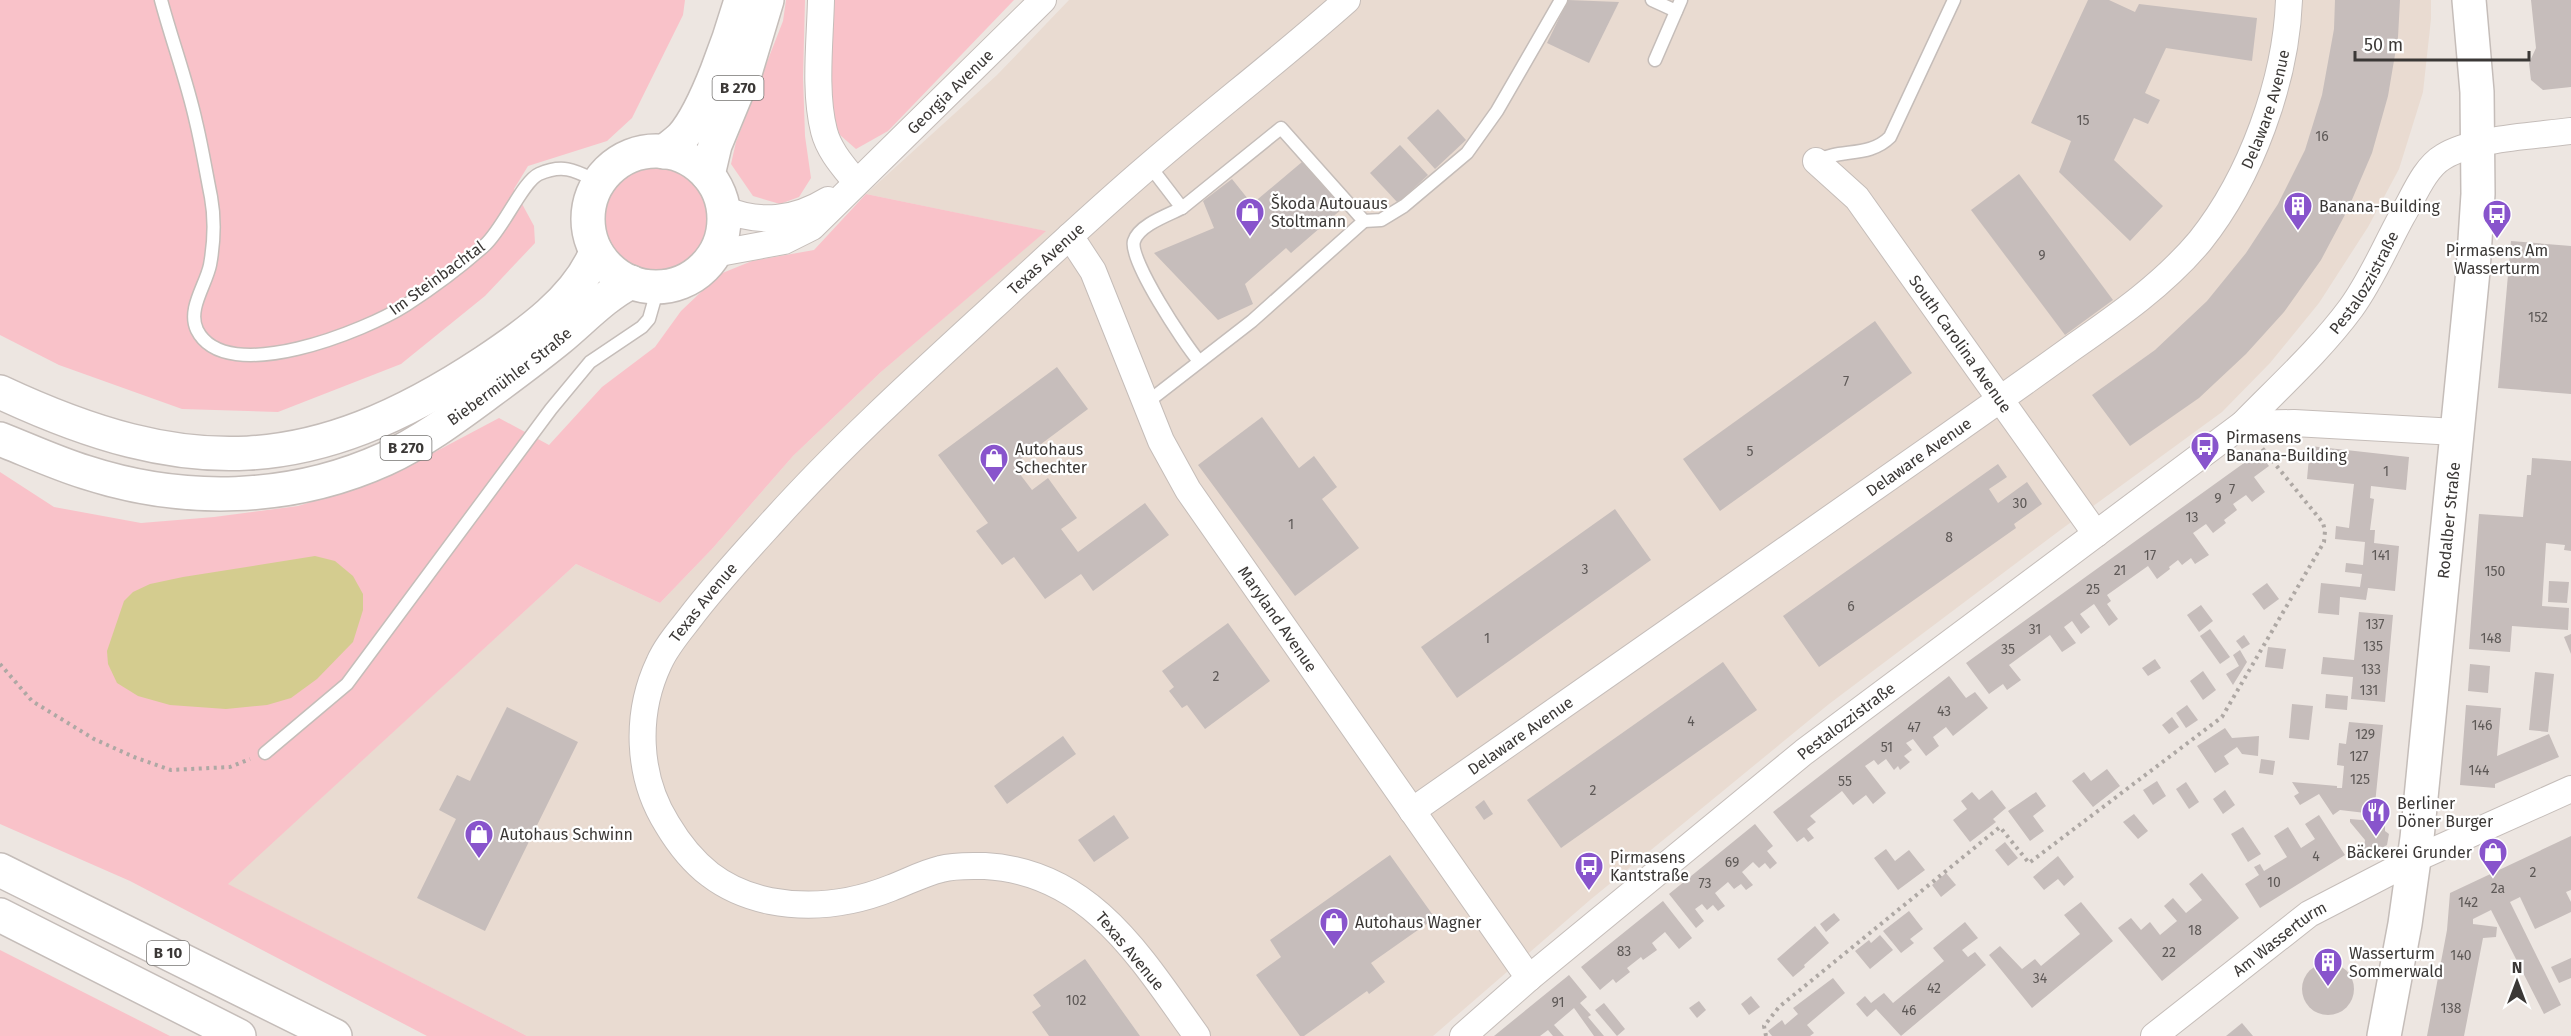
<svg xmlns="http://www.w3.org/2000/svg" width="2571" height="1036" viewBox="0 0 2571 1036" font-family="'Fira Sans',sans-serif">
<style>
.built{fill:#e9dbd1}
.green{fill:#f9c2c9}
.water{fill:#d4cc8f}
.building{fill:#c6bdbb}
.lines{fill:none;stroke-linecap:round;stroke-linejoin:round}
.service-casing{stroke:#c5bdb9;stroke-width:15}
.minor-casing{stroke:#c5bdb9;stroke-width:28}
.secondary-casing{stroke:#c5bdb9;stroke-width:36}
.primary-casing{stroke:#c5bdb9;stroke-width:36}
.trunk-casing{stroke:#c5bdb9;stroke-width:36}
.path{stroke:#aea8a4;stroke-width:4;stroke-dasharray:3 4.5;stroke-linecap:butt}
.service{stroke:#fff;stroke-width:12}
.minor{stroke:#fff;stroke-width:26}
.secondary{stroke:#fff;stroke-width:33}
.primary{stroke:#fff;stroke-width:33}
.trunk{stroke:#fff;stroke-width:33}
.labels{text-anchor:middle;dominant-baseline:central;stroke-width:4.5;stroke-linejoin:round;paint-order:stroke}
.number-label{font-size:14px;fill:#5e5957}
.shield{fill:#fff;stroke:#767472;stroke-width:1.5}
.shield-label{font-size:15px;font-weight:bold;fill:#3b3836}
.street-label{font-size:16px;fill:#3b3836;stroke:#fff}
.poi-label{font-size:16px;fill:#3b3836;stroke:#fff;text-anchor:start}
</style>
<rect width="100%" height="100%" fill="#ede6e1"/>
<path class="built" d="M1069,0H2431V19L2423,92L2399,169L2368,227L2319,303L2270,363L2222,412L2059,531L1829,704L1590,900L1433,1036H527L227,884L576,564L660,603L712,549L793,456L881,372L1045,231L866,194L997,75Z"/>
<g class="green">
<path d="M0,0H685L683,15L632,118L607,141L528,166L514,189L534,226L535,243L485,296L401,364L278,412L182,409L59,365L0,335Z"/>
<path d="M786,0H805L803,77L805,136L811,178L799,197L780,204L753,196L731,164L736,142L783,21Z"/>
<path d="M830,0H1014L888,131L856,149L840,135L830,111Z"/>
<circle cx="654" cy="218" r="53"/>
<path d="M866,194L1046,231L881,372L793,456L712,549L660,603L576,564L228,884L527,1036H427L130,881L0,824V472L54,507L141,523L214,517L298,506L384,479L499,418L549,445L602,387L655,347L681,311L720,274L752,261L814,250Z"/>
<path d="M0,950L170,1036H0Z"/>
</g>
<path class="water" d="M315,556L335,561L353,576L363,594V610L353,642L317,679L291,698L267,705L226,709L170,705L138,696L117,683L108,664L107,651L124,601L133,592L150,584L183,577Z"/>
<g class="building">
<path d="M1568,0L1619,2L1589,63L1547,43Z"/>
<path d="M2088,0H2109L2135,12L2139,4L2257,18L2252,61L2166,48L2145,93L2160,100L2148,124L2134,118L2114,160L2163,206L2130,241L2059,172L2071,141L2031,123Z"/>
<path d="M2335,0H2400L2398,37L2388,96L2372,153L2348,209L2321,260L2284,312L2246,354L2199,398L2130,446L2092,395L2155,350L2207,301L2246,253L2278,204L2305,150L2322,95L2334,29Z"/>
<path d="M2531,0H2571V87L2543,90L2531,80L2529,63L2536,48Z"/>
<path d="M1438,109L1466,140L1435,169L1407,138Z"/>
<path d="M1400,145L1428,175L1398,203L1370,173Z"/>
<path d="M1302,162L1343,208L1291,253L1286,248L1245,284L1253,304L1218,320L1154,253L1214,228L1203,201L1232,179L1252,204Z"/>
<path d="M2019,174L2113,300L2065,335L1971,210Z"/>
<path d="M2511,241L2571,246V394L2498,388Z"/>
<path d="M1875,321L1912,373L1720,511L1683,459Z"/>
<path d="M1057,367L1088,409L1013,465L1032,490L1048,478L1077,518L1061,529L1078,552L1145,503L1169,535L1093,591L1081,574L1045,599L1014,557L1002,565L976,531L988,523L938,455Z"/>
<path d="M1262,417L1299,468L1314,456L1337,487L1322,499L1359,548L1295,596L1198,465Z"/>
<path d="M2310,446L2409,457L2406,490L2371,486L2370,498L2374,499L2370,530H2375L2374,543L2399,546L2395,591L2368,588L2366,600L2340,597L2339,615L2318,613L2321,583L2360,587L2362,574L2345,572L2346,563L2363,565L2365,542L2335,539L2336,526L2349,528L2354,484L2307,479Z"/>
<path d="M2257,450L2269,466L2254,477L2265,492L2252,502L2246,495L2233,504L2237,510L2224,520L2226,523L2213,533L2206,524L2193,533L2209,555L2195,564L2191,558L2182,565L2178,560L2169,567L2170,569L2157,579L2148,566L2107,595L2111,601L2107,604L2118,619L2109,626L2094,604L2080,614L2090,627L2081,634L2072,621L2064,627L2076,643L2062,652L2050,635L2009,665L2021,680L2007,690L2003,684L1989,694L1966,663L2244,463L2242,461Z"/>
<path d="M2532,458L2571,461V551L2564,550L2565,545L2546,543L2542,606L2569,608L2568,630L2512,626L2510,652L2469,649L2479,514L2523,517L2527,475H2531Z"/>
<path d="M1998,464L2007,477L1989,489L1998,503L2027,482L2042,504L2014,524L2016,528L1819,667L1783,616Z"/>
<path d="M1615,509L1651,560L1457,698L1421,647Z"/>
<path d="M2549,581L2569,582L2567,603L2548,602Z"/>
<path d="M2267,583L2279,599L2264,610L2252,594Z"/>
<path d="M2201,605L2213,621L2199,632L2187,615Z"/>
<path d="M2359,612L2393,615L2385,702L2351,699L2353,677L2321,674L2323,657L2354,660Z"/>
<path d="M1228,623L1270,681L1205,729L1187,705L1182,708L1169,691L1174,687L1162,671Z"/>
<path d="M2210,629L2230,657L2220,664L2200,636Z"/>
<path d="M2571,634V654L2564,637Z"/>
<path d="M2244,635L2250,644L2242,649L2236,641Z"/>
<path d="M2268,647L2286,649L2283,669L2265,667Z"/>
<path d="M2240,650L2247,662L2233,685L2226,674L2239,666L2233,655Z"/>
<path d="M2155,659L2161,668L2148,676L2142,668Z"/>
<path d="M1723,662L1757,710L1561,848L1527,800Z"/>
<path d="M2470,664L2490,666L2488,693L2468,691Z"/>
<path d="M2203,671L2216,690L2203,700L2190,681Z"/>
<path d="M2535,672L2554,674L2548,732L2529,730Z"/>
<path d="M1949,676L1966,698L1975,692L1988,708L1953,736L1946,727L1933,737L1939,746L1926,756L1913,739L1906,743L1912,750L1904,756L1910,762L1900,770L1898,766L1894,770L1886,759L1878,765L1874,760L1865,766L1886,793L1873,804L1866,795L1853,805L1842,791L1810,816L1816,822L1807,829L1814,838L1808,842L1804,837L1797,842L1773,812Z"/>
<path d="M2326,694L2348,696L2347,710L2325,708Z"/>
<path d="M2292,704L2313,706L2309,740L2289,738Z"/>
<path d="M2187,705L2198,720L2186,728L2176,713Z"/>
<path d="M2466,705L2501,708L2497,756L2549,734L2559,757L2495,784V788L2460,785Z"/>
<path d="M507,707L578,742L485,931L417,898L456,819L439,810L457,775L470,781Z"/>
<path d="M2172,717L2179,727L2169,734L2162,725Z"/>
<path d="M2349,722L2383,725L2374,814L2340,810L2333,815L2319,794L2300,805L2294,796L2299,793L2292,782L2337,786V788H2342L2344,766L2337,765L2339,743L2346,744Z"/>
<path d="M2225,728L2232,738L2259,736L2258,756L2242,754L2237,747L2224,756L2229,764L2215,773L2197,746Z"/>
<path d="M1063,736L1076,754L1007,804L994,786Z"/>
<path d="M2261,759L2275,761L2273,775L2259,773Z"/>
<path d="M2107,769L2120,786L2093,807L2072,781L2084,772L2091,781Z"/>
<path d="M2157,781L2166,796L2153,805L2143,790Z"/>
<path d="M2186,782L2199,802L2189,809L2176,789Z"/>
<path d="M1992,790L2006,808L1993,819L1996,822L1970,842L1953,820L1967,809L1961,801L1972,792L1979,800Z"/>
<path d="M2225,790L2235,805L2223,814L2213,799Z"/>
<path d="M2036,792L2046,806L2033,816L2044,831L2030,841L2008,811Z"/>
<path d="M1484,800L1493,814L1484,820L1475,807Z"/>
<path d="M2134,814L2148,831L2138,839L2123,822Z"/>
<path d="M1114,815L1129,838L1094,862L1078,840Z"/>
<path d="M2319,815L2345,855L2260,908L2245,884L2259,875L2254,867L2260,864L2264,871L2287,857L2274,836L2288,827L2301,848L2315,839L2305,824Z"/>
<path d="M2350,819L2385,822V831L2389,834L2387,845L2377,851L2364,850L2365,840L2350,822Z"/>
<path d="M1755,824L1773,846L1767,851L1777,863L1770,869L1765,863L1759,868L1753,862L1742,872L1753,885L1746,890L1741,884L1734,889L1728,882L1715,893L1725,906L1718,911L1713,905L1707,910L1702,904L1695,909L1704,921L1696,928L1669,894Z"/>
<path d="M2243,827L2261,854L2248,862L2231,834Z"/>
<path d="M2571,836V890L2566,892L2571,902V912L2535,929L2520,897L2510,902L2561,1005L2544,1014L2491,910L2473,919V924L2497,927L2496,937L2483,938L2464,1036H2427L2447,930L2450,893Z"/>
<path d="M2005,842L2018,858L2008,866L1995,850Z"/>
<path d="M1886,849L1895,861L1909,850L1925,870L1898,890L1874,858Z"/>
<path d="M1390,855L1435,918L1371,963L1385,982L1369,994L1367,991L1304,1036H1300L1256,975L1281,957L1270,940Z"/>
<path d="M2058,856L2074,877L2064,886L2058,879L2044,890L2033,877Z"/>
<path d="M1946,873L1956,885L1941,897L1932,885Z"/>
<path d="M2202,873L2239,918L2162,981L2118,928L2131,918L2141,930L2150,922L2160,935L2177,921L2164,906L2173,898L2186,913L2202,900L2189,884Z"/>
<path d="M1663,901L1692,938L1679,949L1665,932L1652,943L1657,950L1643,960L1641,957L1627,968L1630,972L1616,983L1613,979L1600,990L1581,967Z"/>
<path d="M2081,902L2113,941L2032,1008L1989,955L2000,946L2022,969L2035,959L2041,966L2080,934L2064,915Z"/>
<path d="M1909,911L1923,929L1910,939L1914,943L1901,953L1883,931Z"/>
<path d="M1834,913L1840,920L1826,932L1820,924Z"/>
<path d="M1965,922L1978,938L1962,950L1968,957L1975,952L1986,965L1901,1036L1876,1009L1867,1017L1856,1004L1865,996L1871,1003L1884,993L1893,1003L1944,961L1933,948Z"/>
<path d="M1815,926L1829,943L1804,965L1805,967L1793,977L1777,959Z"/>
<path d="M1880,935L1893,950L1870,969L1855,951L1869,940L1871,943Z"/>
<path d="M2571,958V978L2559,983L2551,967Z"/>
<path d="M1085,959L1140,1036H1049L1032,1012L1041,1006L1033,995Z"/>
<circle cx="2328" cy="989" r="26"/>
<path d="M1569,975L1587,997L1580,1003L1591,1015L1588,1017L1604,1036H1594L1574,1008L1554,1025L1564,1036H1553L1548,1030L1540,1036H1494Z"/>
<path d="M1833,978L1845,993L1807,1025L1814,1033L1810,1036H1772L1768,1031L1782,1020L1785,1025L1798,1014L1793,1008Z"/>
<path d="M1751,996L1760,1007L1749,1015L1741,1004Z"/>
<path d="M1699,1001L1706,1010L1697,1018L1689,1008Z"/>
<path d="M1604,1003L1625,1029L1617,1036L1595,1010Z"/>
<path d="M2242,1023L2253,1036H2226Z"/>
</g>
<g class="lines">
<g class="service-casing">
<g id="service">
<path d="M161,0C172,41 187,81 196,122C202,147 206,172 211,197C215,219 214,243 210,265C206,285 187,309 197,330C226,388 367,330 406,305C432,288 462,266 485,245C503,229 523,181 539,174C564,163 576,171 599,182"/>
<path d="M1652,0L1676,11"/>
<path d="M1655,60L1681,0"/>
<path d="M1816,161C1841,148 1869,158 1890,137L1954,0"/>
<path d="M1182,208C1168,215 1139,225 1134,241C1128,259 1185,345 1199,361"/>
<path d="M1364,221L1381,220L1404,206L1467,153L1497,111L1561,0"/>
<path d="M1145,404L1252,321L1364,221L1281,128L1182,208L1149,165"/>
<path d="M265,753L347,684L551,409L590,362L642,327L649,319L655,298L656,286"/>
</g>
</g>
<g class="minor-casing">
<g id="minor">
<path d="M821,0C820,41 814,92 824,131C829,151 844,167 856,182"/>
<path id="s1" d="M1816,161L1857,198L2096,534"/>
<path d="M723,209C760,224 794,221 828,200"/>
<path id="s2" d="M1070,236L1093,271L1161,441L1188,490L1529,978"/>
<path id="s3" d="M714,254L784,241L812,227L1043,0"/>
<path d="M2243,424L2294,423L2456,432"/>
<path id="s4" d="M1412,811C1585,690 1758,569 1931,448C1978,415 2025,382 2072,348C2118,316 2164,284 2200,241C2251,177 2286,81 2289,0"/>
<path id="s5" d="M1197,1036C1141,958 1091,872 985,866C971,866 954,865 941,869C924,873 907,882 891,888C851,904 812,909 770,901C722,891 692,866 667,824C637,776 635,714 659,663C666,647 678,633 689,619C716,583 746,551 776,518C843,444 918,376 992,308C1044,260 1096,211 1150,165C1215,109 1283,57 1347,0"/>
<path id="s6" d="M1463,1036L1529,978L1804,752L2243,424C2280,386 2320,350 2351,308C2372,279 2385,247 2402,216C2413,198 2424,168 2443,157C2473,138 2534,136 2571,131"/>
<path id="s7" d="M2154,1036L2309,914L2415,859L2571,789"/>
</g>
</g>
<g class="secondary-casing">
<g id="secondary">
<path id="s8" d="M2384,1036L2405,924L2417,838L2473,271L2478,194L2477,92L2469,0"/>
</g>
</g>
<g class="primary-casing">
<g id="primary">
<circle cx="656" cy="219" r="68"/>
<path d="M664,152C670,147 677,142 682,137C706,110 731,35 741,0"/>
<path d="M708,175L715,145L746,70L767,0"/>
<path d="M0,392C188,480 311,477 485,362C527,334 577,299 596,252"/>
<path id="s9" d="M0,439C28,450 56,463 85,472C183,504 290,502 385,459C424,441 458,415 492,390C515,373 538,356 560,338C584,318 604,296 631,282"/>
</g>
</g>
<g class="trunk-casing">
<g id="trunk">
<path d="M0,870L335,1036"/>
<path d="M0,915L239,1036"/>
</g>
</g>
<g class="path">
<path d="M0,664L32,701L94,739L134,757L171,770L230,767L250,759"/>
<path d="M1766,1036L1764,1026L1779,1007L2000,827L2029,863L2222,717L2324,542L2325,531L2323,523L2262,448"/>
</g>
<use href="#service" class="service"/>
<use href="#minor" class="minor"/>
<use href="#secondary" class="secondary"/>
<use href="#primary" class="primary"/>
<use href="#trunk" class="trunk"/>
</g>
<defs>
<g id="building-pin" transform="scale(1.5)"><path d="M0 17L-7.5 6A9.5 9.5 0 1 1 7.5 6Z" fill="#8854cc" stroke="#fff"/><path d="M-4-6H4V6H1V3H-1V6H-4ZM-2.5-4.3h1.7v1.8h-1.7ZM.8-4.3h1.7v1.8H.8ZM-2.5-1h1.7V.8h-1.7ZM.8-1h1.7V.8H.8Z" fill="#fff"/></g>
<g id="shop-pin" transform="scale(1.5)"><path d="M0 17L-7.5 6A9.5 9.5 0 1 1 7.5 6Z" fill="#8854cc" stroke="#fff"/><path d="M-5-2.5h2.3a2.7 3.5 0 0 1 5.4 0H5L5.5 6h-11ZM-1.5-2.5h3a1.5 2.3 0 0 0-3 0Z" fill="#fff"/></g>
<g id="bus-pin" transform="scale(1.5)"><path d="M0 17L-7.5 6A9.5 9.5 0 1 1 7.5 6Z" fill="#8854cc" stroke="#fff"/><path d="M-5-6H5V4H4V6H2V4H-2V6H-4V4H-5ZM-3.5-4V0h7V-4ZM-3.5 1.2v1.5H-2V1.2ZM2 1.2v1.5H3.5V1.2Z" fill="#fff"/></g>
<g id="restaurant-pin" transform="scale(1.5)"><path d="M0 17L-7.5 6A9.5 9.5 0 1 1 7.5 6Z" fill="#8854cc" stroke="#fff"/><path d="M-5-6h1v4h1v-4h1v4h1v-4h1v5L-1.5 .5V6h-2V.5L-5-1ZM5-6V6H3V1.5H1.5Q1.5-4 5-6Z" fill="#fff"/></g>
</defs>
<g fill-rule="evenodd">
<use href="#building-pin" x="2298" y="206"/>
<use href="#shop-pin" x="1250" y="212"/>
<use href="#bus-pin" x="2497" y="214"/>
<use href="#bus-pin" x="2205" y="446"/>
<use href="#shop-pin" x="994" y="458"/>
<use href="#restaurant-pin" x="2376" y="812"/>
<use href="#shop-pin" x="479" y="834"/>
<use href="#shop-pin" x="2493" y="852"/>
<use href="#bus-pin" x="1589" y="866"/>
<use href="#shop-pin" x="1334" y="922"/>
<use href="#building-pin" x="2328" y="962"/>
</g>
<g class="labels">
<g class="number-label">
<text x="2083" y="120">15</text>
<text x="2322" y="136">16</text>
<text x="2042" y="255">9</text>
<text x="2538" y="317">152</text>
<text x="1846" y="381">7</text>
<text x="1750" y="451">5</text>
<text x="2386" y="471">1</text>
<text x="2232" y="489">7</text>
<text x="2218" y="498">9</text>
<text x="2020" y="503">30</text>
<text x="2192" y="517">13</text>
<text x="1291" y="524">1</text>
<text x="1949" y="537">8</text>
<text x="2150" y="555">17</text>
<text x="2381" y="555">141</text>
<text x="1585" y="569">3</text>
<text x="2120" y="570">21</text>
<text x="2495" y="571">150</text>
<text x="2093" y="589">25</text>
<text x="1851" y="606">6</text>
<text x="2375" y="624">137</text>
<text x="2035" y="629">31</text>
<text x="1487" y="638">1</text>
<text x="2491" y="638">148</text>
<text x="2373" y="646">135</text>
<text x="2008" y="649">35</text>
<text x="2371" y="669">133</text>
<text x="1216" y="676">2</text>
<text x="2369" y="690">131</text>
<text x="1944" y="711">43</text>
<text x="1691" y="721">4</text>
<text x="2482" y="725">146</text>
<text x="1914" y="727">47</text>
<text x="2365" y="734">129</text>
<text x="1887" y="747">51</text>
<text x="2359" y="756">127</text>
<text x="2479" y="770">144</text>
<text x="2360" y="779">125</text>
<text x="1845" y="781">55</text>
<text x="1593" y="790">2</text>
<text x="2316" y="856">4</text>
<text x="1732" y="862">69</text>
<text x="2533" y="872">2</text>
<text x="2274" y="882">10</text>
<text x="1705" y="883">73</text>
<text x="2498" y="888">2a</text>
<text x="2468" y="902">142</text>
<text x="2195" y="930">18</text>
<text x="1624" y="951">83</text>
<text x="2169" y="952">22</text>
<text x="2461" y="955">140</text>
<text x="2040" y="978">34</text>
<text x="1934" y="988">42</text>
<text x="1076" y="1000">102</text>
<text x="1558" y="1002">91</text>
<text x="2451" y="1008">138</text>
<text x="1909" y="1010">46</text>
</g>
<g class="shield">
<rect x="712.5" y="76" width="51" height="24" rx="4.5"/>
<rect x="380.5" y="436" width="51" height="24" rx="4.5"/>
<rect x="147" y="941" width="42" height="24" rx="4.5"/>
</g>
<g class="shield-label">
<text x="738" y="88">B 270</text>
<text x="406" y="448">B 270</text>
<text x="168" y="953">B 10</text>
</g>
<g class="street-label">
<text stroke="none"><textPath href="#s3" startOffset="296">Georgia Avenue</textPath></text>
<text stroke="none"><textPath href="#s4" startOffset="1122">Delaware Avenue</textPath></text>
<text stroke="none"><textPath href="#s5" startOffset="1366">Texas Avenue</textPath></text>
<text transform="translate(437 278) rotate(-36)">Im Steinbachtal</text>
<text stroke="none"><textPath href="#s6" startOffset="1179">Pestalozzistraße</textPath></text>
<text stroke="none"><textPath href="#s1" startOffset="234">South Carolina Avenue</textPath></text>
<text stroke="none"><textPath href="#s9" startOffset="548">Biebermühler Straße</textPath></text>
<text stroke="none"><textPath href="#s4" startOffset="618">Delaware Avenue</textPath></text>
<text stroke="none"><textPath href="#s8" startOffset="520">Rodalber Straße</textPath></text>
<text stroke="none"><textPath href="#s5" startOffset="880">Texas Avenue</textPath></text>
<text stroke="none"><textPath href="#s2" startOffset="438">Maryland Avenue</textPath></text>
<text stroke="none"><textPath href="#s6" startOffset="496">Pestalozzistraße</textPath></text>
<text stroke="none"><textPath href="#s4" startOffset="132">Delaware Avenue</textPath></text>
<text stroke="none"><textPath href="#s7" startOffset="159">Am Wasserturm</textPath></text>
<text transform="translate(1130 951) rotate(50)">Texas Avenue</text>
</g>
<g class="poi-label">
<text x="1271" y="203">Škoda Autouaus<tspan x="1271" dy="18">Stoltmann</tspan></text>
<text x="2319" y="206">Banana-Building</text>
<text x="2497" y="250" text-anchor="middle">Pirmasens Am<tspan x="2497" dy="18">Wasserturm</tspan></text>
<text x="2226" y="437">Pirmasens<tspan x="2226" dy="18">Banana-Building</tspan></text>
<text x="1015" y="449">Autohaus<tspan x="1015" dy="18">Schechter</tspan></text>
<text x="2397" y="803">Berliner<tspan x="2397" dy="18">Döner Burger</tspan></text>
<text x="500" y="834">Autohaus Schwinn</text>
<text x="2472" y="852" text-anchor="end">Bäckerei Grunder</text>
<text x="1610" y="857">Pirmasens<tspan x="1610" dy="18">Kantstraße</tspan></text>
<text x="1355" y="922">Autohaus Wagner</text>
<text x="2349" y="953">Wasserturm<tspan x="2349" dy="18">Sommerwald</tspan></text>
</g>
</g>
<g transform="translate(2517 982)" stroke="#ffffff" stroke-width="4.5" paint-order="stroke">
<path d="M0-4.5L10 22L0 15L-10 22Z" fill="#3b3836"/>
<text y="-9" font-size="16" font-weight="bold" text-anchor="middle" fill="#3b3836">N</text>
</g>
<path d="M2355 51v9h174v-9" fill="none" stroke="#3b3836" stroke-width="3"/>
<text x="2364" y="51" font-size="18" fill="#3b3836" stroke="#ffffff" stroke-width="4.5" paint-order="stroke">50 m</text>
</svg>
